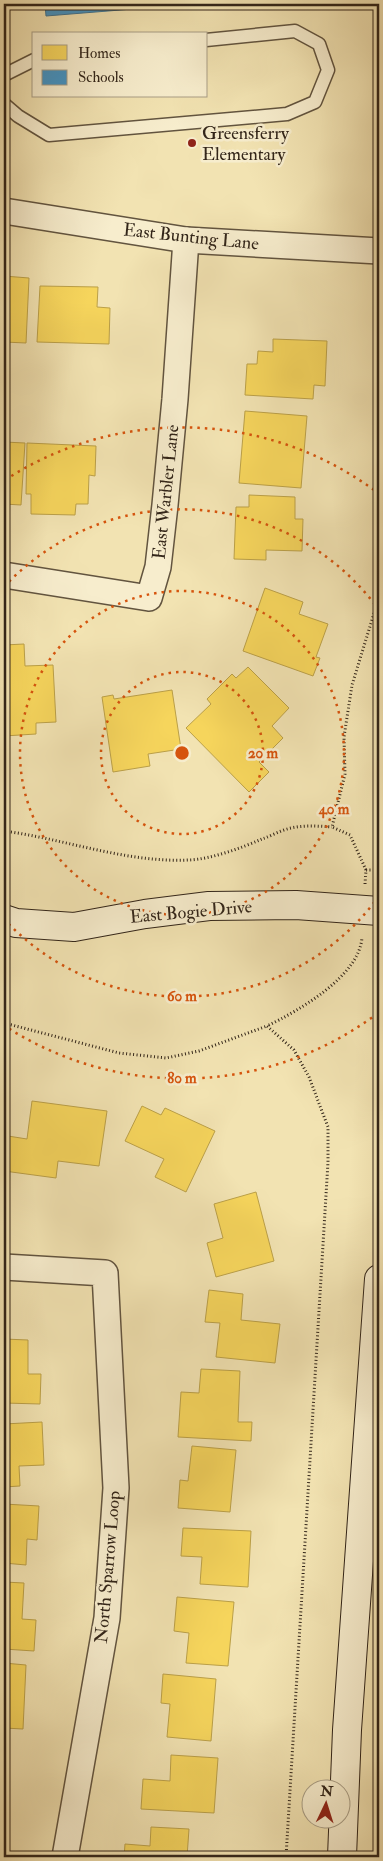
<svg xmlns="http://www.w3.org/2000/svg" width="383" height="1861" viewBox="0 0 383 1861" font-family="'IM FELL Double Pica',serif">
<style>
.homes{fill:#f6d55c;stroke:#bba048}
.schools{fill:#4393c3;stroke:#3e7290}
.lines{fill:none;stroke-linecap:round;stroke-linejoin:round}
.lane-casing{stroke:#62543f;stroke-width:15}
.street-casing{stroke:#62543f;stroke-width:28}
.secondary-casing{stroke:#322519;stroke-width:30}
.path{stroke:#322519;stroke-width:3;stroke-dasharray:1 2.5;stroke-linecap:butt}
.lane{stroke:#f7edcd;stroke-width:12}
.street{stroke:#f7edcd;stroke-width:25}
.secondary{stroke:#f7edcd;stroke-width:28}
.ring{fill:none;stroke:#d6540d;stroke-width:2.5;stroke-dasharray:2.5 5}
.poi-dot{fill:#8f2418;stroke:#f7edcd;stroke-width:2}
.labels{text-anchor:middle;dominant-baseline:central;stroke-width:5;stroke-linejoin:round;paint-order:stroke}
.poi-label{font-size:18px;fill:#322519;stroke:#f7edcd;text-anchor:start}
.street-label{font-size:18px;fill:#322519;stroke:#f7edcd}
.centre{fill:#d6540d;stroke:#f7edcd;stroke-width:2.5}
.ring-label{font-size:15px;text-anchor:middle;font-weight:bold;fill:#d6540d;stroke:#f7edcd;stroke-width:5;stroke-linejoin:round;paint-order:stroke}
</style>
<rect width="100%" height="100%" fill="#f2e3b2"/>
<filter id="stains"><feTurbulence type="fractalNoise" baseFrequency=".004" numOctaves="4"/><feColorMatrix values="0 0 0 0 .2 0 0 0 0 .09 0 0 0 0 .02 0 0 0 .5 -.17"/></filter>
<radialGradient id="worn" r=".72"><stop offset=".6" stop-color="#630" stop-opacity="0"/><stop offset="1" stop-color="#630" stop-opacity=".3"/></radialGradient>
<g class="homes">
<path d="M4,276L29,278L26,343L4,342Z"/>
<path d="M40,286L98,287L97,307L110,308L109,344L37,342Z"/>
<path d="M273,339L327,341L325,386L314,385L313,399L245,395L247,364H257L258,351L273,352Z"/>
<path d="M245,411L307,416L301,488L239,483Z"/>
<path d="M4,442L25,443L21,505L4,504Z"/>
<path d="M27,443L96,446L95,476L89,475L88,504H76L75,515L31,514V494H26Z"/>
<path d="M249,495L295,497V519H303L302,551L266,550V560L234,559L236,507H249Z"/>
<path d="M265,588L303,602L299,614L328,624L316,657L320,658L313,676L243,651Z"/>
<path d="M24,644L25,666L53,665L56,722L36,723V734L4,736V645Z"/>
<path d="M248,667L289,708L272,726L283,738L259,762L269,772L249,792L186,728L211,704L207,699L232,674L236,678Z"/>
<path d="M172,690L181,749L148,754L150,766L113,772L102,697L113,695L114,699Z"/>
<path d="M32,1101L107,1111L99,1166L58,1161L56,1178L4,1171L8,1136L27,1139Z"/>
<path d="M142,1106L161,1115L165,1108L215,1131L186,1192L155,1177L164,1159L125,1141Z"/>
<path d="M256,1192L274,1261L216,1277L207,1243L223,1238L214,1204Z"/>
<path d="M209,1290L243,1294L241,1320L280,1324L275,1363L216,1357L220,1323L205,1322Z"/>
<path d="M4,1339L28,1340V1374H41L40,1404L4,1403Z"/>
<path d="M201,1369L240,1371L238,1422H252L251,1441L178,1437L181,1392L199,1393Z"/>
<path d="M42,1422L44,1465L19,1466L20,1486L4,1487V1424Z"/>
<path d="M192,1446L236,1450L230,1512L178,1508L180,1480L188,1481Z"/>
<path d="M4,1504L39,1506L37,1540L27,1539L26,1565L4,1563Z"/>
<path d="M183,1528L251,1531L248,1587L200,1584L202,1557L181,1556Z"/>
<path d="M4,1582L24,1583L22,1619L36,1620L34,1651L4,1649Z"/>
<path d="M177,1597L234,1602L228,1666L186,1663L189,1633L174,1631Z"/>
<path d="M4,1663L26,1665L23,1729L4,1728Z"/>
<path d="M163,1674L216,1679L211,1741L167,1737L170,1704L161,1703Z"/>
<path d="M171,1755L218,1758L214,1813L141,1809L143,1779L170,1781Z"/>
<path d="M4,1773H8L6,1805H4Z"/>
<path d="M151,1827L189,1829L187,1857H124L125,1844L150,1846Z"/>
</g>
<path class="schools" d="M45,4H145V8L46,16Z"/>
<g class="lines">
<g class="lane-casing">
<g id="lane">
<path d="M4,75L34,60"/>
<path d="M4,104L18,116L49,135L287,114L315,102L328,70L319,44L295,31L206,40"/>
</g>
</g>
<g class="street-casing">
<g id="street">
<path d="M4,211L186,240L379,251"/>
<path d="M4,575L149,598L158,567L165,505L175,399L186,240"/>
<path d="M4,1267L105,1273L116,1488L107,1618L65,1857"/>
</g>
</g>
<g class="secondary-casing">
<g id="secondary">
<path d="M4,919L16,923L74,927L145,914L209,906L296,905L379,911"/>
<path d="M342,1857L347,1730L379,1279"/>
</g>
</g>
<g class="path">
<path d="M4,831C65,839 126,863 189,860C212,859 241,848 262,839C271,836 281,830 291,828C304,825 318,826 332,827"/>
<path d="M366,870L350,835L332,827L345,774L344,737L352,685L379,597"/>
<path d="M365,884L366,870H379"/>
<path d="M4,1023L119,1053L166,1058L199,1051L267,1026"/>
<path d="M286,1857L328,1162V1127L309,1077L294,1050L267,1026C298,1011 360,976 362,937"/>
</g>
<use href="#lane" class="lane"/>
<use href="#street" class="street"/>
<use href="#secondary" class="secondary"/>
</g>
<g class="ring">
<circle cx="182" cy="753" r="81"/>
<circle cx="182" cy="753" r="162"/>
<path d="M379 896A243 243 0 0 1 4 919M4 587A243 243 0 0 1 379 610"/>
<path d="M378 1013A325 325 0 0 1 5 1026M5 480A325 325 0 0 1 378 493"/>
</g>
<circle class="poi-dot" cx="192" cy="143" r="5"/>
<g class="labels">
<g class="poi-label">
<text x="202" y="133">Greensferry<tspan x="202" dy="21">Elementary</tspan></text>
</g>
<g class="street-label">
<text transform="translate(191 237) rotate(6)">East Bunting Lane</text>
<text transform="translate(166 492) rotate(-84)">East Warbler Lane</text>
<text transform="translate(191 912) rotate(-5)">East Bogie Drive</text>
<text transform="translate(108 1567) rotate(-85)">North Sparrow Loop</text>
</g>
</g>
<circle cx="182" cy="753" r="8" class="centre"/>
<g class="ring-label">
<text x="263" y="758">20 m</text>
<text x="334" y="814">40 m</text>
<text x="182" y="1001">60 m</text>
<text x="182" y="1083">80 m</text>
</g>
<rect width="383" height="1861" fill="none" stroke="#f2e3b2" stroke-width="20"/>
<rect x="5" y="5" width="373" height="1851" fill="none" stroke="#322519" stroke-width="2.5"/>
<rect x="10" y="10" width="363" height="1841" fill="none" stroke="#322519"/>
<rect x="32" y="32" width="175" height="65" fill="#f7edcd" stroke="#a89d85"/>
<rect x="42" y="45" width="25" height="15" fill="#f6d55c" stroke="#a89d85"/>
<text x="78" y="58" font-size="15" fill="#322519">Homes</text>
<rect x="42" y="70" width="25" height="15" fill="#4393c3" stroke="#a89d85"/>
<text x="78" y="82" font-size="15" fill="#322519">Schools</text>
<g transform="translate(326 1804) rotate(4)"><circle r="24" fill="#f7edcd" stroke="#a89d85"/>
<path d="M0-4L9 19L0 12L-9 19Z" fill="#8f2418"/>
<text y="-8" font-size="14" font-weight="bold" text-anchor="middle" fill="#322519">N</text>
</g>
<rect width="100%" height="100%" filter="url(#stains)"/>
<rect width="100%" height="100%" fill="url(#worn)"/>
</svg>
